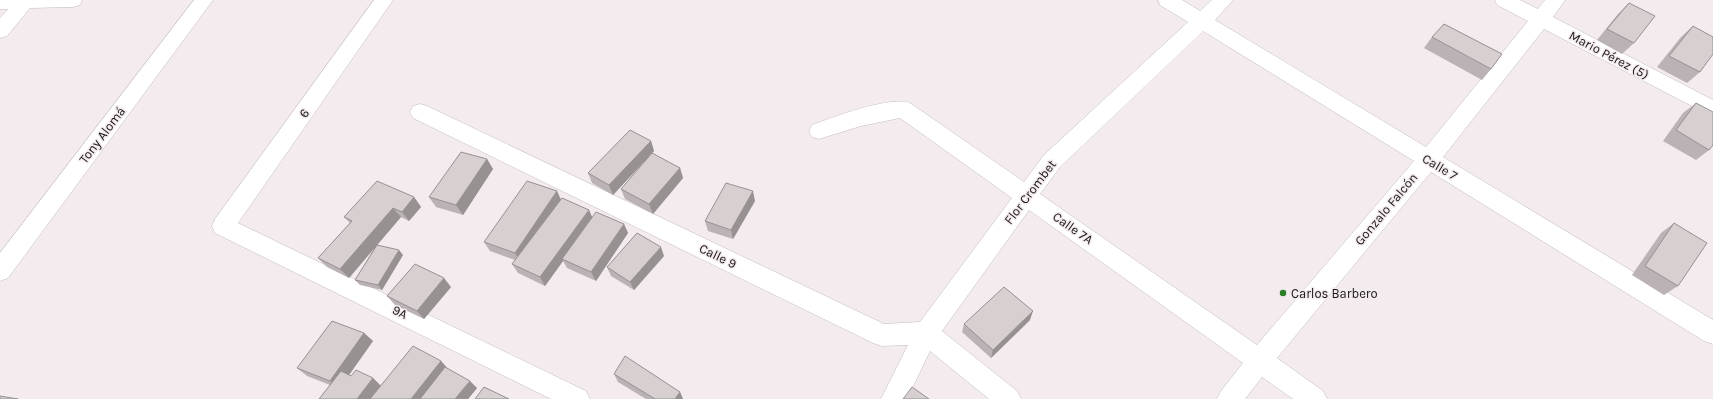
<svg xmlns="http://www.w3.org/2000/svg" width="1713" height="399" viewBox="0 0 1713 399" font-family="Karla,sans-serif">
<style>
.lines{fill:none;stroke-linecap:round;stroke-linejoin:round}
.minor-casing{stroke:#c3bbbd;stroke-width:1}
.minor{fill:#fff;fill-rule:evenodd}
.wall{fill:#bab2b4}
.shaded-wall{fill:#979192}
.building{fill:#d8cfd1;stroke:#979192}
.poi-dot{fill:#2b7d28;stroke:#f3ebed;stroke-width:1.5}
.labels{text-anchor:middle;dominant-baseline:central;stroke-width:3;stroke-linejoin:round;paint-order:stroke}
.street-label{font-size:13px;fill:#1a1718;stroke:#f3ebed}
.poi-label{font-size:13px;fill:#1a1718;stroke:#f3ebed;text-anchor:start}
</style>
<rect width="100%" height="100%" fill="#f3ebed"/>
<g class="lines">
<g class="minor-casing">
<g id="minor">
<path d="M0,0H82L80,5L73,7L30,8L7,36L0,38V18L8,9H0Z"/>
<path d="M194,0H213L8,278L0,281V253Z"/>
<path d="M374,0H393L238,223L586,391L590,399H551L215,233L212,226L215,219Z"/>
<path d="M1158,0H1182L1200,11L1212,0H1233L1215,20L1426,147L1528,21L1497,5L1495,0H1520L1538,9L1545,0H1565L1553,17L1713,100V117L1544,29L1443,157L1713,320V344L1704,341L1431,172L1277,358L1323,391L1327,399H1293L1262,377L1245,399H1217L1221,391L1243,363L1029,210L942,331L1017,391L1021,399H989L930,351L907,399H881L908,345L882,346L873,343L413,118L410,112L413,106L420,104L427,106L884,324L920,322L1012,198L900,118L861,126L819,139L812,137L809,131L812,125C834,117 889,96 910,103L1024,182L1044,155L1188,22L1160,5ZM1203,31L1414,161L1257,345L1040,194L1060,167Z"/>
</g>
</g>
<use href="#minor" class="minor"/>
</g>
<g class="wall">
<path d="M1629,3L1634,43L1622,54L1597,40L1618,14Z"/>
<path d="M1693,26L1700,72L1687,83L1657,67L1681,37Z"/>
<path d="M1432,37L1491,69L1482,80L1424,48Z"/>
<path d="M1696,103L1709,150L1696,160L1663,141L1683,113Z"/>
<path d="M651,141L654,151L613,195L592,183L588,173Z"/>
<path d="M487,159L493,169L463,215L436,207L429,197Z"/>
<path d="M680,168L683,178L653,214L625,199L621,189Z"/>
<path d="M557,191L561,199L589,210L592,217L624,224L628,233L596,281L567,268L563,261L545,286L518,273L512,264L515,260L490,251L484,242Z"/>
<path d="M414,197L421,207L409,221L401,217L377,245L403,255L382,290L360,285L355,280L375,247L349,278L327,267L318,258L350,223L344,217Z"/>
<path d="M755,201L733,239L708,231L705,221Z"/>
<path d="M1674,223L1678,286L1664,295L1632,275L1661,233Z"/>
<path d="M664,256L634,290L611,276L607,267Z"/>
<path d="M451,287L424,319L395,305L387,296Z"/>
<path d="M1030,320L991,358L962,332L964,324Z"/>
<path d="M364,333L373,341L349,375L351,376L373,378L381,386L441,361L448,369L477,388L468,399H319L330,385L307,376L297,368Z"/>
<path d="M614,374L680,392L683,399H646L618,382Z"/>
</g>
<g class="shaded-wall">
<path d="M651,141L654,151L613,195L609,185Z"/>
<path d="M487,159L493,169L463,215L456,205Z"/>
<path d="M680,168L683,178L653,214L649,204Z"/>
<path d="M557,191L561,201L521,262L515,253Z"/>
<path d="M753,191L755,201L733,239L731,230Z"/>
<path d="M414,197L421,207L409,221L402,212Z"/>
<path d="M393,208L401,217L349,278L340,269Z"/>
<path d="M589,210L593,219L562,259L563,261L545,286L540,277Z"/>
<path d="M624,224L628,233L596,281L591,272Z"/>
<path d="M661,247L664,256L634,290L630,282Z"/>
<path d="M399,250L403,255L382,290L378,285Z"/>
<path d="M444,278L451,287L424,319L417,311Z"/>
<path d="M1033,311L1030,320L991,358L993,350Z"/>
<path d="M364,333L373,341L339,389L330,381Z"/>
<path d="M441,361L448,369L425,399H411Z"/>
<path d="M373,378L381,386L371,399H357Z"/>
<path d="M470,381L477,388L468,399H455Z"/>
<path d="M680,392L683,399H675Z"/>
</g>
<g class="building">
<path d="M1629,3L1655,16L1634,43L1607,29Z"/>
<path d="M1444,24L1502,54L1491,69L1432,37Z"/>
<path d="M1693,26L1713,37V54L1700,72L1669,56Z"/>
<path d="M1696,103L1713,112V145L1709,150L1676,130Z"/>
<path d="M630,130L651,141L609,185L588,173Z"/>
<path d="M461,152L487,159L456,205L429,197Z"/>
<path d="M652,153L680,168L649,204L621,189Z"/>
<path d="M377,181L414,197L402,212L393,208L340,269L318,258L352,221L344,217Z"/>
<path d="M527,181L557,191L515,253L484,242Z"/>
<path d="M726,183L753,191L731,230L705,221Z"/>
<path d="M562,198L589,210L540,277L512,264Z"/>
<path d="M596,212L624,224L591,272L562,259Z"/>
<path d="M1674,223L1707,243L1678,286L1645,266Z"/>
<path d="M637,233L661,247L630,282L607,267Z"/>
<path d="M377,245L399,250L378,285L355,280Z"/>
<path d="M415,264L444,278L417,311L387,296Z"/>
<path d="M1004,287L1033,311L993,350L964,324Z"/>
<path d="M332,321L364,333L330,381L297,368Z"/>
<path d="M413,346L441,361L411,399H370Z"/>
<path d="M625,356L680,392L675,399H655L614,374Z"/>
<path d="M445,367L470,381L455,399H420Z"/>
<path d="M356,370L373,378L357,399H319L341,371L351,376Z"/>
<path d="M484,387L509,399H475Z"/>
<path d="M912,387L929,399H903Z"/>
<path d="M0,396L18,399H0Z"/>
</g>
<circle class="poi-dot" cx="1283" cy="293" r="4"/>
<g class="labels">
<g class="street-label">
<text transform="translate(1609 55) rotate(28)">Mario Pérez (5)</text>
<text transform="translate(304 113) rotate(-54)">6</text>
<text transform="translate(102 135) rotate(-53)">Tony Alomá</text>
<text transform="translate(1440 167) rotate(31)">Calle 7</text>
<text transform="translate(1030 192) rotate(-53)">Flor Crombet</text>
<text transform="translate(1386 209) rotate(-50)">Gonzalo Falcón</text>
<text transform="translate(1073 228) rotate(35)">Calle 7A</text>
<text transform="translate(718 256) rotate(26)">Calle 9</text>
<text transform="translate(400 312) rotate(26)">9A</text>
</g>
<g class="poi-label">
<text x="1291" y="293">Carlos Barbero</text>
</g>
</g>
</svg>
